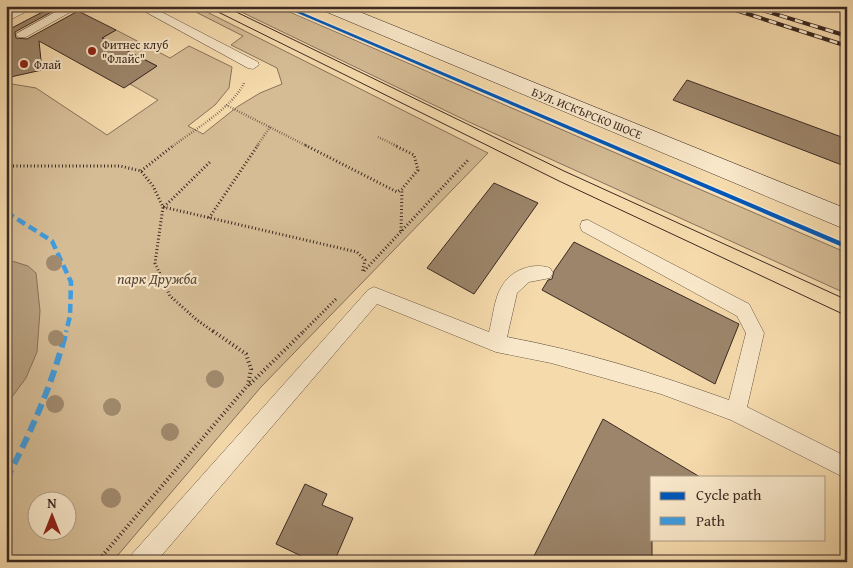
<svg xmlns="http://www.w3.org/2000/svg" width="853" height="568" viewBox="0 0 853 568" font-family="'Gentium Book Plus',serif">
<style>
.green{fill:#d5bc95;stroke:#88725c;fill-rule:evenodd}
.water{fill:#b69e7d;stroke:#856f59}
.building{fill:#9c856a;stroke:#3b2922}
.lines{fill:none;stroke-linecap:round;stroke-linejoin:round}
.lane-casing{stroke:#6a5544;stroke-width:1}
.secondary-casing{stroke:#3b2922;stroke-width:1}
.path-far2{stroke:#3b2922;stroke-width:2.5;stroke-dasharray:0.5 2;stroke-linecap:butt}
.path-far1{stroke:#3b2922;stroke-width:3;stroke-dasharray:1 2.5;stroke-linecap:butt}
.path{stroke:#3b2922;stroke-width:4;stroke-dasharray:1 3;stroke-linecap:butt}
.lane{fill:#f8e7c9;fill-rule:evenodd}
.secondary{fill:#f8e7c9;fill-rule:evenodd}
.tram{stroke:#3b2922;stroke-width:1}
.rail-casing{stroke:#3b2922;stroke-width:4}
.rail{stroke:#f8e7c9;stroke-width:2.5;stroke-dasharray:8;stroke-linecap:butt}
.quiet-far1{stroke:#3f9ce0;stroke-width:4.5;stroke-dasharray:9 4.5;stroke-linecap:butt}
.quiet{stroke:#3f9ce0;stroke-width:6;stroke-dasharray:12 6;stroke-linecap:butt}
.cycleway-casing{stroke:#f8e7c9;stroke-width:3}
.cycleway{fill:#0057b8;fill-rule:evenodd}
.tree{fill:#a0896d}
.poi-dot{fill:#8f2418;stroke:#f8e7c9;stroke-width:2}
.labels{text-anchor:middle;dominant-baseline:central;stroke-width:4;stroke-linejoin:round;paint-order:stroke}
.far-poi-label{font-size:12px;fill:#3b2922;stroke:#f8e7c9;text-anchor:start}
.far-street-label{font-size:12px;fill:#3b2922;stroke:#f8e7c9}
.park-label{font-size:15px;font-style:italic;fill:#5a4639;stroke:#f8e7c9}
</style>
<rect width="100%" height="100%" fill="#f5daac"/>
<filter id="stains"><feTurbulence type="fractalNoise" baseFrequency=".004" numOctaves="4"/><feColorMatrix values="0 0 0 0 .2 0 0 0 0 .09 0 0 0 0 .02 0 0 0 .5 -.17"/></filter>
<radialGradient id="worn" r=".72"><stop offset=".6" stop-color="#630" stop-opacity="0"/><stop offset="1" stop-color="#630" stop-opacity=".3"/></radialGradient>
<g class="green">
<path d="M184,6H195L488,153L261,387L112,562H6V83L36,88L107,135L158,100L130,84L157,66L102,38L116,30L170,58L189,46L232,67L229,88L215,105L188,126L203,134L237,107L260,93L282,84L277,68L231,45L243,36ZM38,500H68V530H38Z"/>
<path d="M229,6H276L847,253V294L469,122Z"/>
</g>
<path class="water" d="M12,261L28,266L36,273L40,311L37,352L26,378L6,405V262Z"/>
<g class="building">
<path d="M52,7L57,9L15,32L16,38L27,39L78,11L116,30L102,38L157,66L124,88L39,41L42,70L6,78V31Z"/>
<path d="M687,80L847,139V167L673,100Z"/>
<path d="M494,183L538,203L474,294L427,268Z"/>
<path d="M574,242L739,324L715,384L542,290L548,280L552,279L554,271Z"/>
<path d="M603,419L700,477H652V562H531Z"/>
<path d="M305,484L327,494L322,505L353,518L334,562H314L276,544Z"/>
</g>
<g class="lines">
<g class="lane-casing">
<g id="lane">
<path d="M22,6H37L6,22V14Z"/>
<path d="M66,6H81L26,37H18L16,34Z"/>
<path d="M135,6H150L258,62L259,65L253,69L248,68Z"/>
<path d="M588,220L749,304L764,333L747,407L847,457V479L731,420L661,394L551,363L496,352L377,304L156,562H128L132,554L368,290L374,287L489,332C493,318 494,298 502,286C511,270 533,262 550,268L553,273L550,278L529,282L517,293L507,337C583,351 656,374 729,400L746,333L737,316L582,231L580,226L582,221Z"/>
</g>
</g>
<g class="secondary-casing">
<path id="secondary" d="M319,6H345L847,209V230L322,10Z"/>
</g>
<g class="path-far2">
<path d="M226,105L307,146"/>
<path d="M378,137L397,146"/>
<path d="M173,146C194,130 233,107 244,83"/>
<path d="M257,146L270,127"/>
</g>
<g class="path-far1">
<path d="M305,145L397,192L402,189L418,170L414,155L394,145"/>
<path d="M6,166H120L141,171L153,186L163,207L155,263L170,296L197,320L214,332"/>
<path d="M141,171L174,145"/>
<path d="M163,207L357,252L365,260L362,273"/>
<path d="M164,207L211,161"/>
<path d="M209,218L258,145"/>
<path d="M401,231L402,189"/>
<path d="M364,271L468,160"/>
<path d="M303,332L336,299"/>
</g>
<g class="path">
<path d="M250,384L304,331"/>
<path d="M97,562L248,385L251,369L246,354L213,331"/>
</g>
<use href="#lane" class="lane"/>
<use href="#secondary" class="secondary"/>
<g class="tram">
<path d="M206,6L559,181L847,316"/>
<path d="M224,6L564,171L847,300"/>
</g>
<g class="rail-casing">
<g id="rail">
<path d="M723,6L847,46"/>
<path d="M749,6L847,36"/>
</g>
</g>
<use href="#rail" class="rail"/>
<path class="quiet-far1" d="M6,212L52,241L71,282L70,316L66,332"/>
<path class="quiet" d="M6,480C31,432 53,383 66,331"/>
<g class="cycleway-casing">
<path id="cycleway" d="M281,6H287L847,244V249Z"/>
</g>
<use href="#cycleway" class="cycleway"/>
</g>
<g class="tree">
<circle cx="54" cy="263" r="8"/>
<circle cx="56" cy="338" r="8"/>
<circle cx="215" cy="379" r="9"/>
<circle cx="55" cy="404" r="9"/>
<circle cx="112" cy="407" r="9"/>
<circle cx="170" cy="432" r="9"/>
<circle cx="111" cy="498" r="10"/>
</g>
<g class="poi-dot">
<circle cx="92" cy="51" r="5"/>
<circle cx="24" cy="64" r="5"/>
</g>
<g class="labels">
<g class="far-poi-label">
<text x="102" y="44">Фитнес клуб<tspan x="102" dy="14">"Флайс"</tspan></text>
<text x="34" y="64">Флай</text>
</g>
<g class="far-street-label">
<text transform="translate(587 113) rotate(22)">БУЛ. ИСКЪРСКО ШОСЕ</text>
</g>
<g class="park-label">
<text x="157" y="278">парк Дружба</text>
</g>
</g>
<rect width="853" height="568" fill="none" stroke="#f5daac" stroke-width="25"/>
<rect x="8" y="8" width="838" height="553" fill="none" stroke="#3b2922" stroke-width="2.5"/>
<rect x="12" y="12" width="828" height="543" fill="none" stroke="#3b2922"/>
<rect x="650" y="476" width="175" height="65" fill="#f8e7c9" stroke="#ac9b86"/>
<rect x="660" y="492" width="25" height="8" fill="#0057b8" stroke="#ac9b86"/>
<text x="696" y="500" font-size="15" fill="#3b2922">Cycle path</text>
<rect x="660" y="517" width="25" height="8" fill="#3f9ce0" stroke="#ac9b86"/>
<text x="696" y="526" font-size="15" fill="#3b2922">Path</text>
<g transform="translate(52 516)"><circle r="24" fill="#f8e7c9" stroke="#ac9b86"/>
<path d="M0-4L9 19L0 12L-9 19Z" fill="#8f2418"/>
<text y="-8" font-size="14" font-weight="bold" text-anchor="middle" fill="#3b2922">N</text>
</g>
<rect width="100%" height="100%" filter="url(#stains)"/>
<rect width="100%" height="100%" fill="url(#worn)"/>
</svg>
